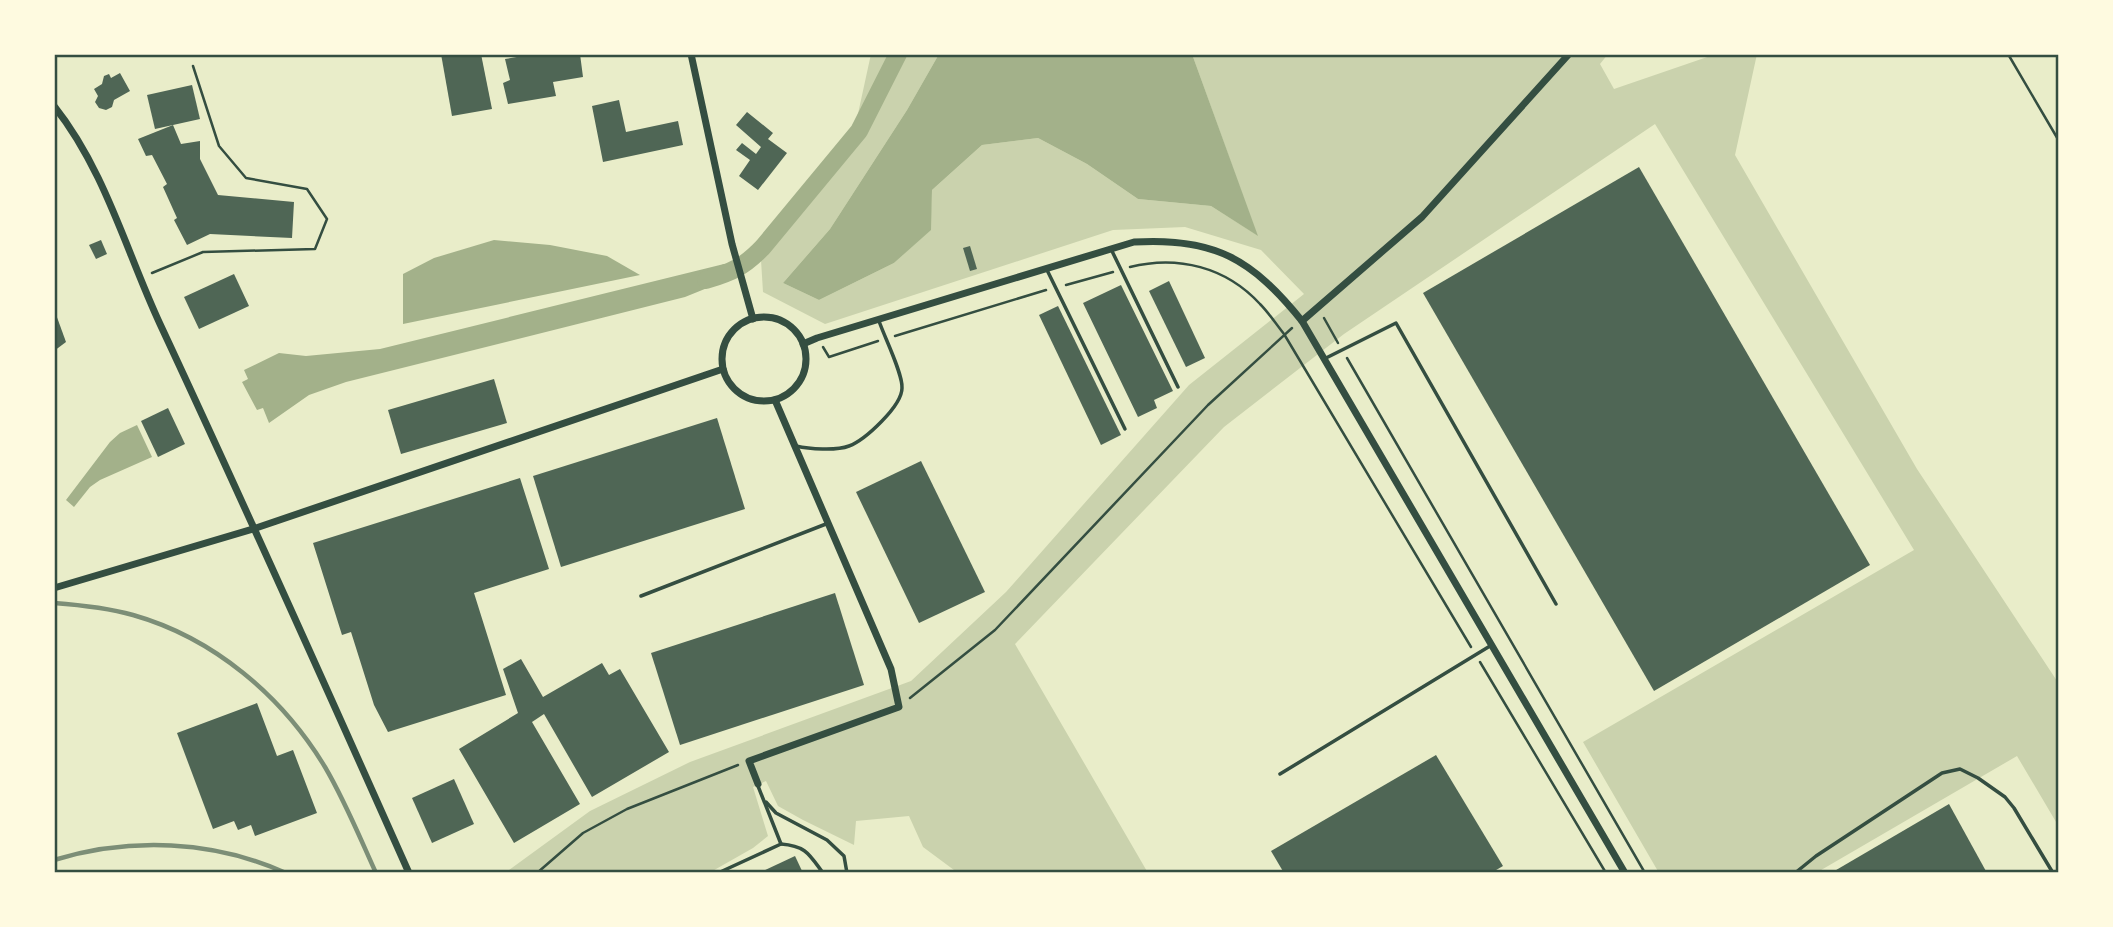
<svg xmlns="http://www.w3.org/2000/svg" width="2113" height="927" viewBox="0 0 2113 927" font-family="'Golos Text',sans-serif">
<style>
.green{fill:#cad2ad}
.water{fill:#a3b18a}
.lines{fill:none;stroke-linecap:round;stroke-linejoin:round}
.canal{stroke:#a3b18a;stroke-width:18}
.building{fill:#4f6655}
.path{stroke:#344e41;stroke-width:2.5}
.service{stroke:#344e41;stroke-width:3.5}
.minor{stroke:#344e41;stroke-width:7}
.rail{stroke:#7c8e77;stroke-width:4.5}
.neatline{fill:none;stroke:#344e41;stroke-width:2.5}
</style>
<rect width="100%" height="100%" fill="#e9edc9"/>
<path class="green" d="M871,54H939L907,110L830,229L783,283L819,300L894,263L930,230L932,190L982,145L1038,138L1087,164L1138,199L1211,206L1257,235L1192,54H1608L1600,64L1614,89L1716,54H1757L1735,155L1917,469L2059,684V827L2017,756L1816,873H1659L1583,742L1914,550L1655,124L1344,334L1224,427L1015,644L1148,873H958L923,847L909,816L856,821L854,845L803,820L778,806L766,781L753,787L768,836L753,848L709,873H505L590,811L690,762L911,681L1006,592L1189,385L1304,294L1261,250L1185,227L1113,230L825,324L763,292L761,260L849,155Z"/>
<g class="water">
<path d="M939,54H1192L1258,236L1211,206L1138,199L1087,164L1038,138L982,145L932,190L931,230L894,263L819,300L783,283L830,229L907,110Z"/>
<path d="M494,240L550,245L607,256L640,275L403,324V274L434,258Z"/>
<path d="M724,264L727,280L685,297L346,382L309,395L269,423L263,408L257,410L242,382L248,379L244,370L279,353L306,356L380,349Z"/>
<path d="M137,425L152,457L100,480L90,487L74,507L66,500L110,442L120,433Z"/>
</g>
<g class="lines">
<path class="canal" d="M706,280C732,272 744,267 763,247L859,131L898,54"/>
</g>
<g class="building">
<path d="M441,54H481L492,109L452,116Z"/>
<path d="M534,54H580L583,77L553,82L556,96L508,104L503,83L510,80L505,59Z"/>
<path d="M120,73L130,91L114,100L112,107L106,110L99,108L95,102L98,96L94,89L102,84L104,76L109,74L111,78Z"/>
<path d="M192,85L200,119L155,129L147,95Z"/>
<path d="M619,100L626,132L678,121L683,145L603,162L592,106Z"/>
<path d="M747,112L773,133L768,139L787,153L758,190L739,176L750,160L736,150L742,143L756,154L761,147L736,125Z"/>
<path d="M173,125L181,144L200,141V159L218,195L294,202L292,238L210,234L187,245L174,220L177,218L163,187L167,184L152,155L146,156L138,139Z"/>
<path d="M1639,167L1870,565L1654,691L1423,293Z"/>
<path d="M101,240L107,254L96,259L89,245Z"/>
<path d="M970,246L977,269L970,271L963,248Z"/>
<path d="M234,274L249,306L199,329L184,297Z"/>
<path d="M1169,281L1205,358L1186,367L1149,291Z"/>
<path d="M1121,285L1173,391L1154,400L1157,408L1138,417L1083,303Z"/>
<path d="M1058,306L1121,435L1101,445L1039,315Z"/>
<path d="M54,309L66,342L54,351Z"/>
<path d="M494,379L507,423L401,454L388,410Z"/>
<path d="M168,408L185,444L158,457L141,421Z"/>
<path d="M717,418L745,509L561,567L533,476Z"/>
<path d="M921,461L985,592L919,623L856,492Z"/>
<path d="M520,478L549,569L474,593L506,695L388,732L374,705L351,632L342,635L313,543Z"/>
<path d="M835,593L864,685L680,745L651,653Z"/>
<path d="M521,659L543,697L602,663L609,675L620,669L669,752L592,797L544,714L532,722L580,804L514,843L459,749L518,713L503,669Z"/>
<path d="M257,703L277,756L293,750L317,813L255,836L251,825L238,830L234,821L213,829L177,733Z"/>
<path d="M1436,755L1503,866L1491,873H1284L1271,851Z"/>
<path d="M454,779L474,824L432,843L412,798Z"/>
<path d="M1949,804L1987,873H1831Z"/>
<path d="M795,856L803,873H759Z"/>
</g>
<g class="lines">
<g class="path">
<path d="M2008,54L2059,141"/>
<path d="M1130,267C1178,255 1226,267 1260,304C1269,313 1276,324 1284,334L1471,647"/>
<path d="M152,273L203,252L315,249L327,219L307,189L246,178L219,146L193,66"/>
<path d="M1066,285L1113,272"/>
<path d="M1324,318L1338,343"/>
<path d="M895,336L1046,290"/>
<path d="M823,347L829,357L878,341"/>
<path d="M1347,358L1645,873"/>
<path d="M1480,662L1606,873"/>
<path d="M910,698L995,630L1208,405L1292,328"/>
<path d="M537,873L583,833L627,809L738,765"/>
</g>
<g class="service">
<path d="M1111,249L1178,387"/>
<path d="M1047,270L1125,429"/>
<path d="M1326,358L1396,323L1556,604"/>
<path d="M796,446C809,449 836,451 849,446C865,440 902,406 902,388C903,374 884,336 879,321"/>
<path d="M641,596L826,524"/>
<path d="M1280,774L1490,646"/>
<path d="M766,802L776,813L827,840L844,856L847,873"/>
<path d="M781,844C806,846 809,854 823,873"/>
<path d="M718,873L781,844L758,786"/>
<path d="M1795,873L1816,856L1942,773L1960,769L1978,778L2005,797L2014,808L2053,873"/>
</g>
<g class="minor">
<path d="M691,54L732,244L753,319"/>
<path d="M54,106C105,170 126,251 160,324C245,506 327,689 409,873"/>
<circle cx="764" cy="359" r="42"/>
<path d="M1302,321L1422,217L1569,54"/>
<path d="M803,344L817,338L1134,242C1214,237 1252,259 1302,321L1625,873"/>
<path d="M54,588L256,528L723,369"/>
<path d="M758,784L749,761L899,707L891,669L775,400"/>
</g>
<g class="rail">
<path d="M54,603C81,605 108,608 133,615C214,638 282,696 325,767C345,801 360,838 376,873"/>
<path d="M54,860C130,837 213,840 286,873"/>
</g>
</g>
<rect width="2113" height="927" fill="none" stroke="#fefae0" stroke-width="112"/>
<rect x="56" y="56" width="2001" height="815" class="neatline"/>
</svg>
